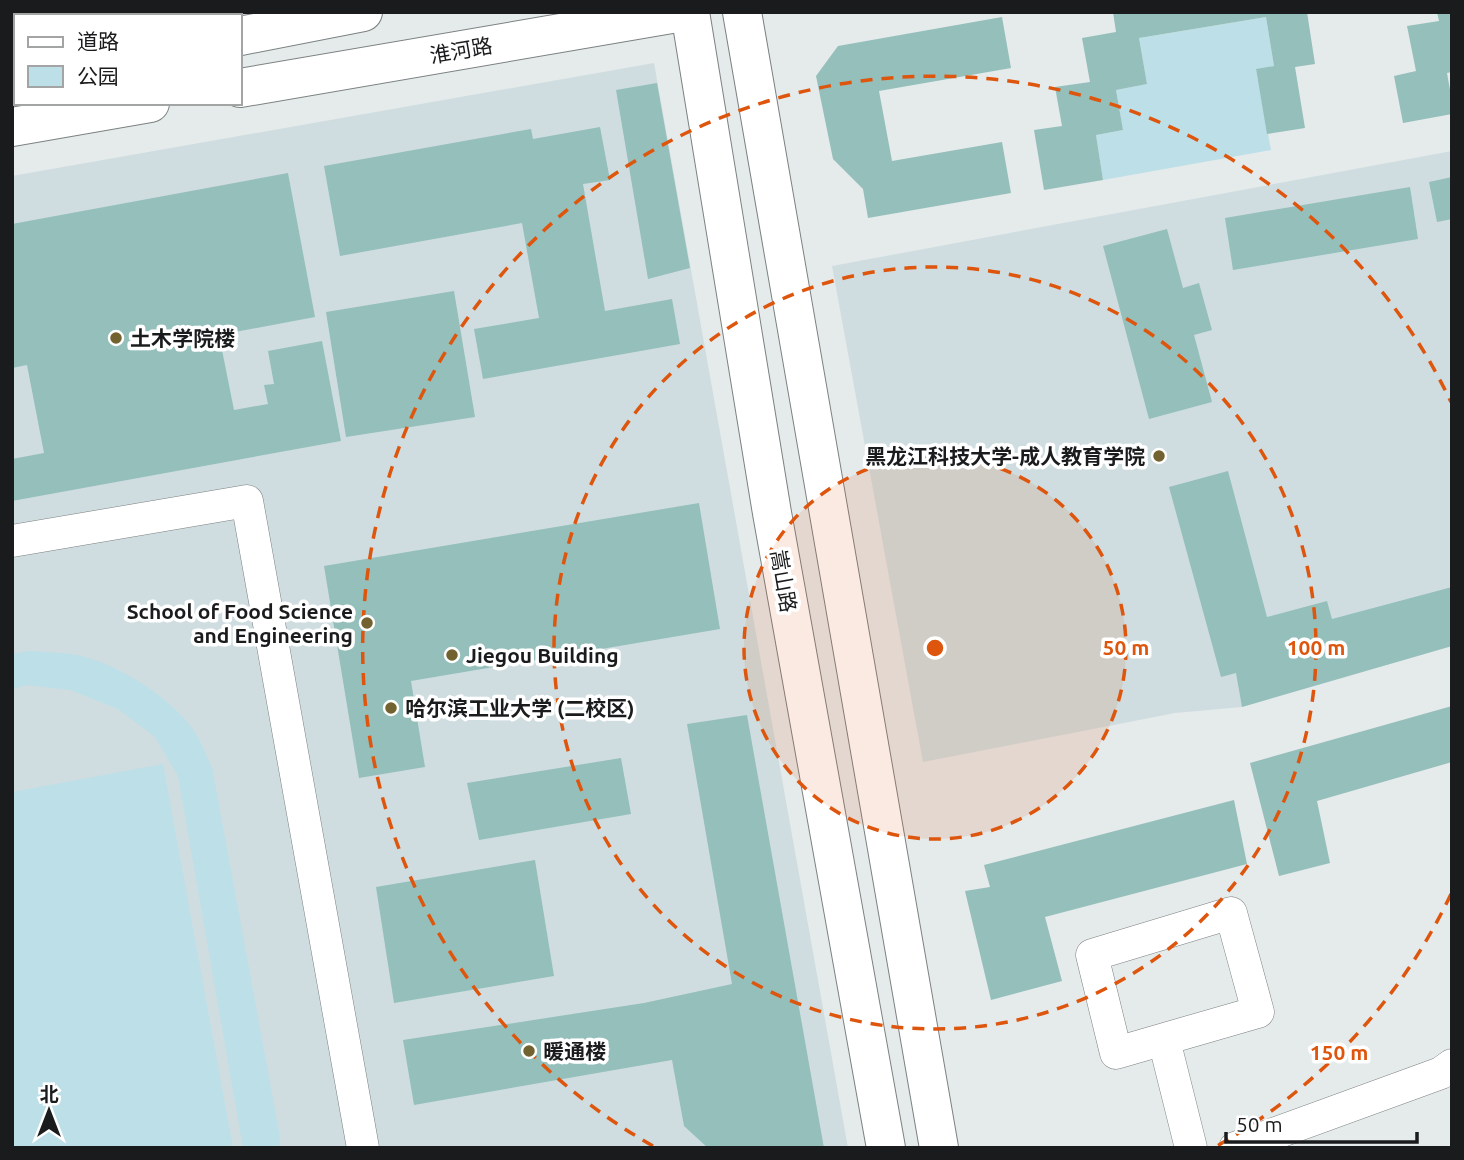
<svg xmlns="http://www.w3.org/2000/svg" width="1464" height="1160" viewBox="0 0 1464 1160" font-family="Ubuntu,'Noto Sans SC',sans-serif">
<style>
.built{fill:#cfdde0}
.green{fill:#bddfe7}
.building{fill:#94bfbb}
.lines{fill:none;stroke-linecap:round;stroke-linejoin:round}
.minor-casing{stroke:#7c8182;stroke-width:33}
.major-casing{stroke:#7c8182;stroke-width:40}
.minor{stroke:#fff;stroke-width:32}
.major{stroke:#fff;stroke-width:38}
.ring{fill:none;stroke:#de560d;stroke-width:3.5;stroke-dasharray:12 9}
.poi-dot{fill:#71622f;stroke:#fff;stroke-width:2.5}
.labels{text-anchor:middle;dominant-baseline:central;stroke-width:7;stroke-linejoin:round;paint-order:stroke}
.street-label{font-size:21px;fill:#1a1b1c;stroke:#fff}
.poi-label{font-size:21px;font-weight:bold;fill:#1a1b1c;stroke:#fff;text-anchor:start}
.centre{fill:#de560d;stroke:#fff;stroke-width:3.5}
.ring-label{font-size:21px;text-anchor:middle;font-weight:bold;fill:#de560d;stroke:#fff;stroke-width:7;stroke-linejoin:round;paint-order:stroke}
</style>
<rect width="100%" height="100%" fill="#e5eaeb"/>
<g class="built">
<path d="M654,63L848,1148H12V176Z"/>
<path d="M1452,151V646L1242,707L1175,713L923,762L832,266Z"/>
</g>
<g class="green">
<path d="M1266,17L1274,66L1256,70L1271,150L1103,180L1096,135L1123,130L1116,90L1147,84L1139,38Z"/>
<path d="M27,651C42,652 56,652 71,654C110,659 164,693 189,724C199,736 205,753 212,767L280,1137L279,1148H243L178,776L155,737L118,709L70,690L28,685L12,689V654Z"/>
<path d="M163,764L233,1148H12V792Z"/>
</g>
<g class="building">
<path d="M1113,12H1307L1315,64L1295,67L1305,128L1267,134L1256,69L1274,66L1266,17L1139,38L1147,84L1116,90L1123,130L1096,135L1103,180L1044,190L1034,130L1062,126L1055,87L1090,82L1082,38L1116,32Z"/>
<path d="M1437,12H1452V72L1447,73L1452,101V114L1403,123L1394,76L1416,71L1407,26L1439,21Z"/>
<path d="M1002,17L1011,68L879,91L892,161L1002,142L1011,193L868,218L863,189L833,159L816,76L838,46Z"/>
<path d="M657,83L690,268L648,279L616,90Z"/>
<path d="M600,127L610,180L583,184L605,311L672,299L680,344L483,379L474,329L539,318L522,223L340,256L324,166L531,129L533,139Z"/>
<path d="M288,173L315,317L219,335L234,410L268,404L264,385L274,384L268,351L322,341L341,441L12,501V459L44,453L27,365L12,368V224Z"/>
<path d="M1452,177V219L1437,222L1429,182Z"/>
<path d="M1410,187L1418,239L1233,270L1225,218Z"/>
<path d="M1167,229L1183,288L1199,283L1212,330L1194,335L1212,402L1149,419L1103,246Z"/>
<path d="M454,291L475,417L346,437L326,312Z"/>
<path d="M1228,471L1267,617L1327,601L1332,619L1452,587V646L1242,707L1236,673L1221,677L1169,487Z"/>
<path d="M699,503L720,629L411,681L425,767L359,778L324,566Z"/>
<path d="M1452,706V762L1317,801L1330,863L1279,876L1250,763Z"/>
<path d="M747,715L824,1148H708L684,1126L672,1060L414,1105L403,1040L644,1003L732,984L687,724Z"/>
<path d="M621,758L631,814L479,840L467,783Z"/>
<path d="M1234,800L1247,864L1045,917L1062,981L991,1000L965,891L990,887L984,865Z"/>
<path d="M535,860L554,976L394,1003L376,887Z"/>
</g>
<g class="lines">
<g class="minor-casing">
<g id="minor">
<path d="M12,541L247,501L363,1148"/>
<path d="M1231,913L1258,1012L1116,1053L1092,955Z"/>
<path d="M1164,1040L1191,1148"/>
<path d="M1235,1148L1441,1073L1452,1065"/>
</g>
</g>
<g class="major-casing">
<g id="major">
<path d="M690,12L772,513L886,1148"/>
<path d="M742,12L939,1148"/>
<path d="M240,36L363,12"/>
<path d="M12,78H16"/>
<path d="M240,88L683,12"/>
<path d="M12,127L150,103"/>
</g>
</g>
<use href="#minor" class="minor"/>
<use href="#major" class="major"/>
</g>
<circle cx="935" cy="648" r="191" fill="#de560d" fill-opacity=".12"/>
<g class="ring">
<circle cx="935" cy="648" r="191"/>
<circle cx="935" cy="648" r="381"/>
<path d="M1451 894A572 572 0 0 1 1217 1146M653 1146A572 572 0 1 1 1451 402"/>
</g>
<g class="poi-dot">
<circle cx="116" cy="338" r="7"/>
<circle cx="1159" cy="456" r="7"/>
<circle cx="367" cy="623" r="7"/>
<circle cx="452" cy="655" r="7"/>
<circle cx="391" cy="708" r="7"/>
<circle cx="529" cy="1051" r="7"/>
</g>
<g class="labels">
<g class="street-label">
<text transform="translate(461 50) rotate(-10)">淮河路</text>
<text transform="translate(784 581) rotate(80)">嵩山路</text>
</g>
<g class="poi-label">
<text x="130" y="338">土木学院楼</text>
<text x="1145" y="456" text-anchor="end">黑龙江科技大学-成人教育学院</text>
<text x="353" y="611" text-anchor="end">School of Food Science<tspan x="353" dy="24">and Engineering</tspan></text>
<text x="466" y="655">Jiegou Building</text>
<text x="405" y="708">哈尔滨工业大学 (二校区)</text>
<text x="543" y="1051">暖通楼</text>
</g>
</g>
<circle cx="935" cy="648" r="10" class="centre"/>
<g class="ring-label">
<text x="1126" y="655">50 m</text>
<text x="1316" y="655">100 m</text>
<text x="1339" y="1060">150 m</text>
</g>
<rect width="1464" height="1160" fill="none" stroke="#1a1b1c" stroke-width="28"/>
<rect x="14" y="14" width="228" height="91" fill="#ffffff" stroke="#a3a4a4" stroke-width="2"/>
<rect x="28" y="37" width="35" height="10" fill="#ffffff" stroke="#a3a4a4" stroke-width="2"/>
<text x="77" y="49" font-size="21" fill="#1a1b1c">道路</text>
<rect x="28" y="66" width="35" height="21" fill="#bddfe7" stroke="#a3a4a4" stroke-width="2"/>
<text x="77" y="84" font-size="21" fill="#1a1b1c">公园</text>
<g transform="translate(49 1111)" stroke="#ffffff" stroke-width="5" paint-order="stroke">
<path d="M0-5L12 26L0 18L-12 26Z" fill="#1a1b1c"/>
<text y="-10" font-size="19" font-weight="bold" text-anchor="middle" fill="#1a1b1c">北</text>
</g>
<path d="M1226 1132v10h191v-10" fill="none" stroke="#1a1b1c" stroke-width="3.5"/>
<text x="1236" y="1132" font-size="21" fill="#1a1b1c" stroke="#ffffff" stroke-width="5" paint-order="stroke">50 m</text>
</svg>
